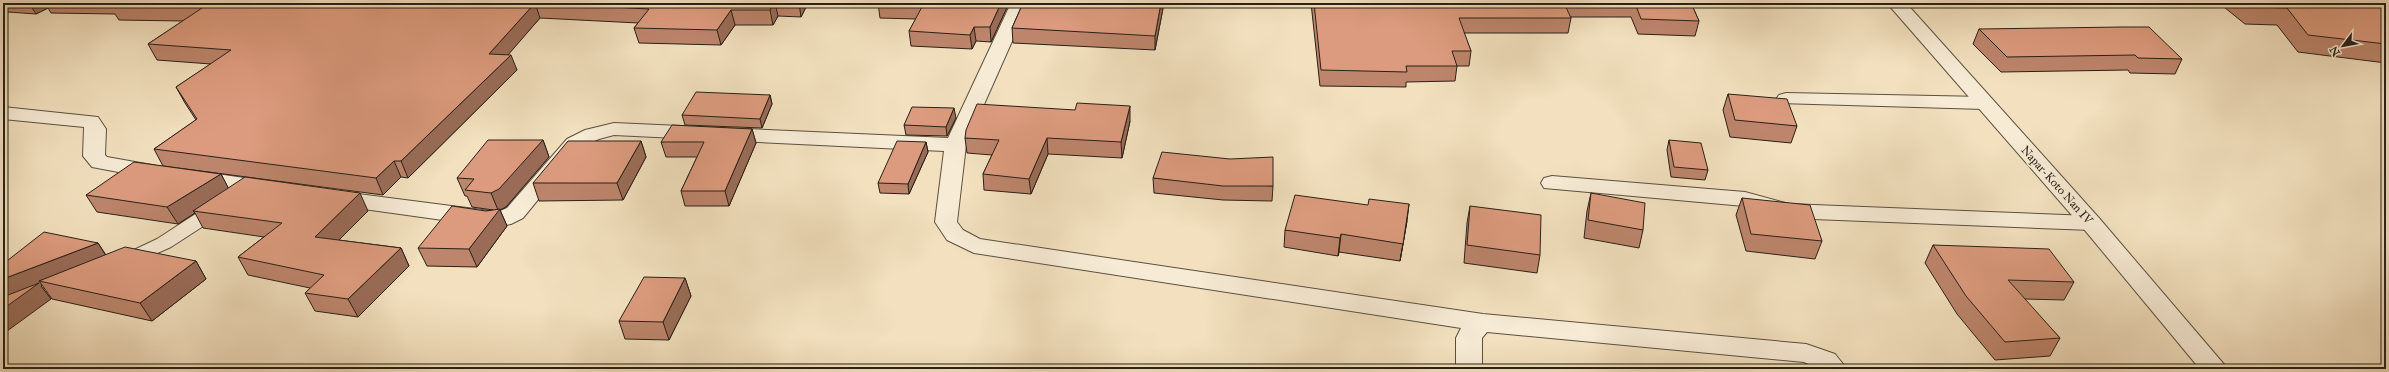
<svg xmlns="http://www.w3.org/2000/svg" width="2389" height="372" viewBox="0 0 2389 372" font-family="'IM FELL Great Primer',serif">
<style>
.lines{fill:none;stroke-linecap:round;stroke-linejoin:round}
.service-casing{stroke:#5b5040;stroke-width:2}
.minor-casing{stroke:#5b5040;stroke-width:2}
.tertiary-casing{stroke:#5b5040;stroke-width:2}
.service{fill:#f7ebd5;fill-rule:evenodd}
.minor{fill:#f7ebd5;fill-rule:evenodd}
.tertiary{fill:#f7ebd5;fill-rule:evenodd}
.wall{fill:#bd856c;stroke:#292016}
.shaded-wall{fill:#9a6c58;stroke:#292016}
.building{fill:#dc9b7e;stroke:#292016}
.labels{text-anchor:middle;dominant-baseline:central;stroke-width:3.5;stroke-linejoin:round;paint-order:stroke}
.street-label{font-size:12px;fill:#292016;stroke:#f7ebd5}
</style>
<rect width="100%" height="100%" fill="#f2e0be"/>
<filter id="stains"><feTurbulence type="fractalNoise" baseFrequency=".005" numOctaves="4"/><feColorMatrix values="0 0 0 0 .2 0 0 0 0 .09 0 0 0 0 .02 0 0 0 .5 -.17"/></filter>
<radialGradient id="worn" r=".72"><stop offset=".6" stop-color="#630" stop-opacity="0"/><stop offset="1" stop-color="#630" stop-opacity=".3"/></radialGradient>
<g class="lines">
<g class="service-casing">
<path id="service" d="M218,202L225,204L227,208L225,212L171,247L124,268L117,266L114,262L117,258L157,239L211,204Z"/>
</g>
<g class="minor-casing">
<g id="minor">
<path d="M1011,3H1029L966,145L957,222L963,230L980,239L1483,314L1806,344L1835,354L1847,369H1819L1804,362L1487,332L1482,338V369H1456V338L1461,328L974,253L947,240L935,222L944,151L614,135L599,139L581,147L523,218L511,224L493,227L335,205L327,203L324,198L327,193L335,191L498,212L507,208L567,139L585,130L614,123L948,138Z"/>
<path d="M1786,93L1984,97L1991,99L1994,103L1991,107L1984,109L1779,103L1776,99L1779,95Z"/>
<path d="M3,107L98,117L106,129L105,155L107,157L163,167L166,172L163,177L155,179L92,167L83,156L84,127L3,119Z"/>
<path d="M197,171L265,181L273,183L276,188L273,193L265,195L189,183L186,178L189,173Z"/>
<path d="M1552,176L1745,192L1789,204L2091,216L2099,218L2102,223L2099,228L2091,230L1788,218L1744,206L1544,188L1541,183L1544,178Z"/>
</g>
</g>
<g class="tertiary-casing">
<path id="tertiary" d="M1887,3H1906L2099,218L2228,369H2200L2083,228Z"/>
</g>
<use href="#service" class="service"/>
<use href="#minor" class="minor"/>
<use href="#tertiary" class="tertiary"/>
</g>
<g class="wall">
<path d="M3,3H808L801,17L778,16L773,25H735L721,45L639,43L634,28L638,23L540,18L508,54L517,70L408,178L401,177L383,195L163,166L154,149L196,120L185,103L176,87L211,64L157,60L148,44L183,21L119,20L115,14L51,13L48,8L36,14L8,12L3,5Z"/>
<path d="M878,3H1009L991,42L976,41L972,49L911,46L909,31L916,19L880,18Z"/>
<path d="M1023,3H1164L1155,50L1013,43L1012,28Z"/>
<path d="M1311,3H1691L1699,21L1695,36L1638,34L1631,17H1571V18L1568,33H1464L1471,51L1469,66H1457L1455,81L1406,82V87L1320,86Z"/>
<path d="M2219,3H2386V63L2298,52L2277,25L2245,24Z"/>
<path d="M1979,29L2182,59L2175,74L2130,73L2128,70L2001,72L1973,44Z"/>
<path d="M1728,94L1797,126L1791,143L1730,137L1723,110Z"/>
<path d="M770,95L772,104L762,128L685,125L682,115Z"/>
<path d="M956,118L947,136L906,135L904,125Z"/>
<path d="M1130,121L1122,158L1048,154L1031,194L984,190L983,174L992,155L967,153L965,138Z"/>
<path d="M752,129L756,143L729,206H685L681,191L697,157H666L661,142Z"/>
<path d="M543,140L549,157L506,207L500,210L507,226L477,267L427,266L418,248L486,211L493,210L472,207L467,196H465L457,178Z"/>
<path d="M1669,140L1708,170L1705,180L1671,177L1667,150Z"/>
<path d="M641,141L646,157L623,200L539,201L533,183Z"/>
<path d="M926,142L928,152L909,194L880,193L878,183Z"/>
<path d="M221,174L228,188L368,211L338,240L401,248L409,266L358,317L315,311L305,293L310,288L248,275L238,257L264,237L203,228L195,213L178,224L97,212L86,195Z"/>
<path d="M1153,178L1273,186L1272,201L1223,200L1154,193Z"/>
<path d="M1591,193L1643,230L1639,248L1584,238L1587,211Z"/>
<path d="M1742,198L1822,241L1815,259L1746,251L1736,215Z"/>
<path d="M1470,206L1540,255L1537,273L1464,263L1467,223Z"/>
<path d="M1407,221L1400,261L1339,252L1338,256L1284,247L1285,230Z"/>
<path d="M98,243L106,255L196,261L206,279L152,321L52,299L42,285L41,286L51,299L3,264Z"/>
<path d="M1933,245L2074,282L2064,300L2024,299L2060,338L2050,356L1995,360L1957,314L1925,263Z"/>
<path d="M685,278L691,296L669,340L625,339L619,321Z"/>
</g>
<g class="shaded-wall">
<path d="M29,3H45L48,8L36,14Z"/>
<path d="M535,3L540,18L495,70L489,54Z"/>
<path d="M774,3H775L778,16L773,25L770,10Z"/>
<path d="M799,3H808L801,17Z"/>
<path d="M1001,3H1009L991,42L990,27Z"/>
<path d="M1161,3H1164L1155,50V36Z"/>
<path d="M731,10L735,25L721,45L717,30Z"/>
<path d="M974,27L976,41L972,49L970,35Z"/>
<path d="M511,55L517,70L408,178L401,161Z"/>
<path d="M770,95L772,104L762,128L760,119Z"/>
<path d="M1130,106V121L1122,158L1121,142Z"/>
<path d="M954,108L956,118L947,136L946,127Z"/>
<path d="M752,129L756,143L729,206L725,191Z"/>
<path d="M1047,138L1048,154L1031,194L1029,179Z"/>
<path d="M543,140L549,157L506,207L500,210L507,226L477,267L469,249L498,210L491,193Z"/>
<path d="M641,141L646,157L623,200L617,183Z"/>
<path d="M926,142L928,152L909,194L908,184Z"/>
<path d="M394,161L401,177L383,195L376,178Z"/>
<path d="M221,174L230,191L193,211L195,213L178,224L167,207Z"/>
<path d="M360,193L368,211L324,255L315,237Z"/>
<path d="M1409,204L1407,221L1400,261L1403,244Z"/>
<path d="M1341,234L1339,252L1338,256L1340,238Z"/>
<path d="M98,243L108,259L39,281L42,285L41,286L51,299L3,334V279Z"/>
<path d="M401,248L409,266L358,317L348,299Z"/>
<path d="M196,261L206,279L152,321L140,303Z"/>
<path d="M685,278L691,296L669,340L663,322Z"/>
</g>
<g class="building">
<path d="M113,3H535L489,54L511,55L401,161H394L376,178L154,149L197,119L176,87L231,50L148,44L205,6L110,5Z"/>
<path d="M539,3H774L770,10H731L717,30L634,28L649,9Z"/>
<path d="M878,3H1001L990,27H974L970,35L909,31L923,5L878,4Z"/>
<path d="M1023,3H1161L1155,36L1012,28Z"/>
<path d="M1314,3H1564L1571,18H1459L1471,51H1452L1457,66H1406L1407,72L1321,70Z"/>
<path d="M1635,3H1691L1699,21L1641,19Z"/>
<path d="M2249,3H2386V44L2308,35L2287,8L2255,7Z"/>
<path d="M2122,27H2149L2182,59L2138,58L2135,55L2007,57L1979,29Z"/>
<path d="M696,92L770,95L760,119L682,115Z"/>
<path d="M1728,94L1787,99L1797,126L1735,120Z"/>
<path d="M1077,103L1130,106L1121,142L1047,138L1029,179L983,174L999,140L965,138L966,130L977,104L1075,110Z"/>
<path d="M912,107L954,108L946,127L904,125Z"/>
<path d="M672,125L752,129L725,191H681L704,142H661Z"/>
<path d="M488,140H543L499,189L491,193L465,190L474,179L457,178Z"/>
<path d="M1669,140L1701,143L1708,170L1674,167Z"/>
<path d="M568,141H641L617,183H533Z"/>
<path d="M897,141L926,142L908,184L878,183Z"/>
<path d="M1162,152L1230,159L1273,157V186H1223L1153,178Z"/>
<path d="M134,162L221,174L167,207L86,195Z"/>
<path d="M245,177L360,193L315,237L401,248L348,299L305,293L324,275L238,257L282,223L193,211Z"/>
<path d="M1591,193L1645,203L1643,230L1588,220Z"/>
<path d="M1295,195L1368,205L1369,199L1409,204L1403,244L1341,234L1340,238L1285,230Z"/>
<path d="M1742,198L1810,205L1822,241L1751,234Z"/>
<path d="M452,206L486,211L500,209L469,249L418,248Z"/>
<path d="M1470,206L1541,215L1540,255L1467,245Z"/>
<path d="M44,232L98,243L3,279V264Z"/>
<path d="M1933,245L2049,249L2074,282L2008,280L2060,338L2005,342L1966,296Z"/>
<path d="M125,247L196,261L140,303L39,281Z"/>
<path d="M644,277L685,278L663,322L619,321Z"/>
<path d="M39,283L3,309V297Z"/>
</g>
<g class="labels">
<g class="street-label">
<text transform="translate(2057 185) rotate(48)">Napar-Koto Nan IV</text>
</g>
</g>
<rect width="2389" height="372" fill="none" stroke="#f2e0be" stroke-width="16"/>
<rect x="4" y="4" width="2381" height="364" fill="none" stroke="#292016" stroke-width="2"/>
<rect x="8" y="8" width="2373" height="356" fill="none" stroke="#292016"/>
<g transform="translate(2343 46) rotate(238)" stroke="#f7ebd5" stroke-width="3" paint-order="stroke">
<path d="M0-3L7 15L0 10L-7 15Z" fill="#292016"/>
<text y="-6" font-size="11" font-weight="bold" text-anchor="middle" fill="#292016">N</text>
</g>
<rect width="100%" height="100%" filter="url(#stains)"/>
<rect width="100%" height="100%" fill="url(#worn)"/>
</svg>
